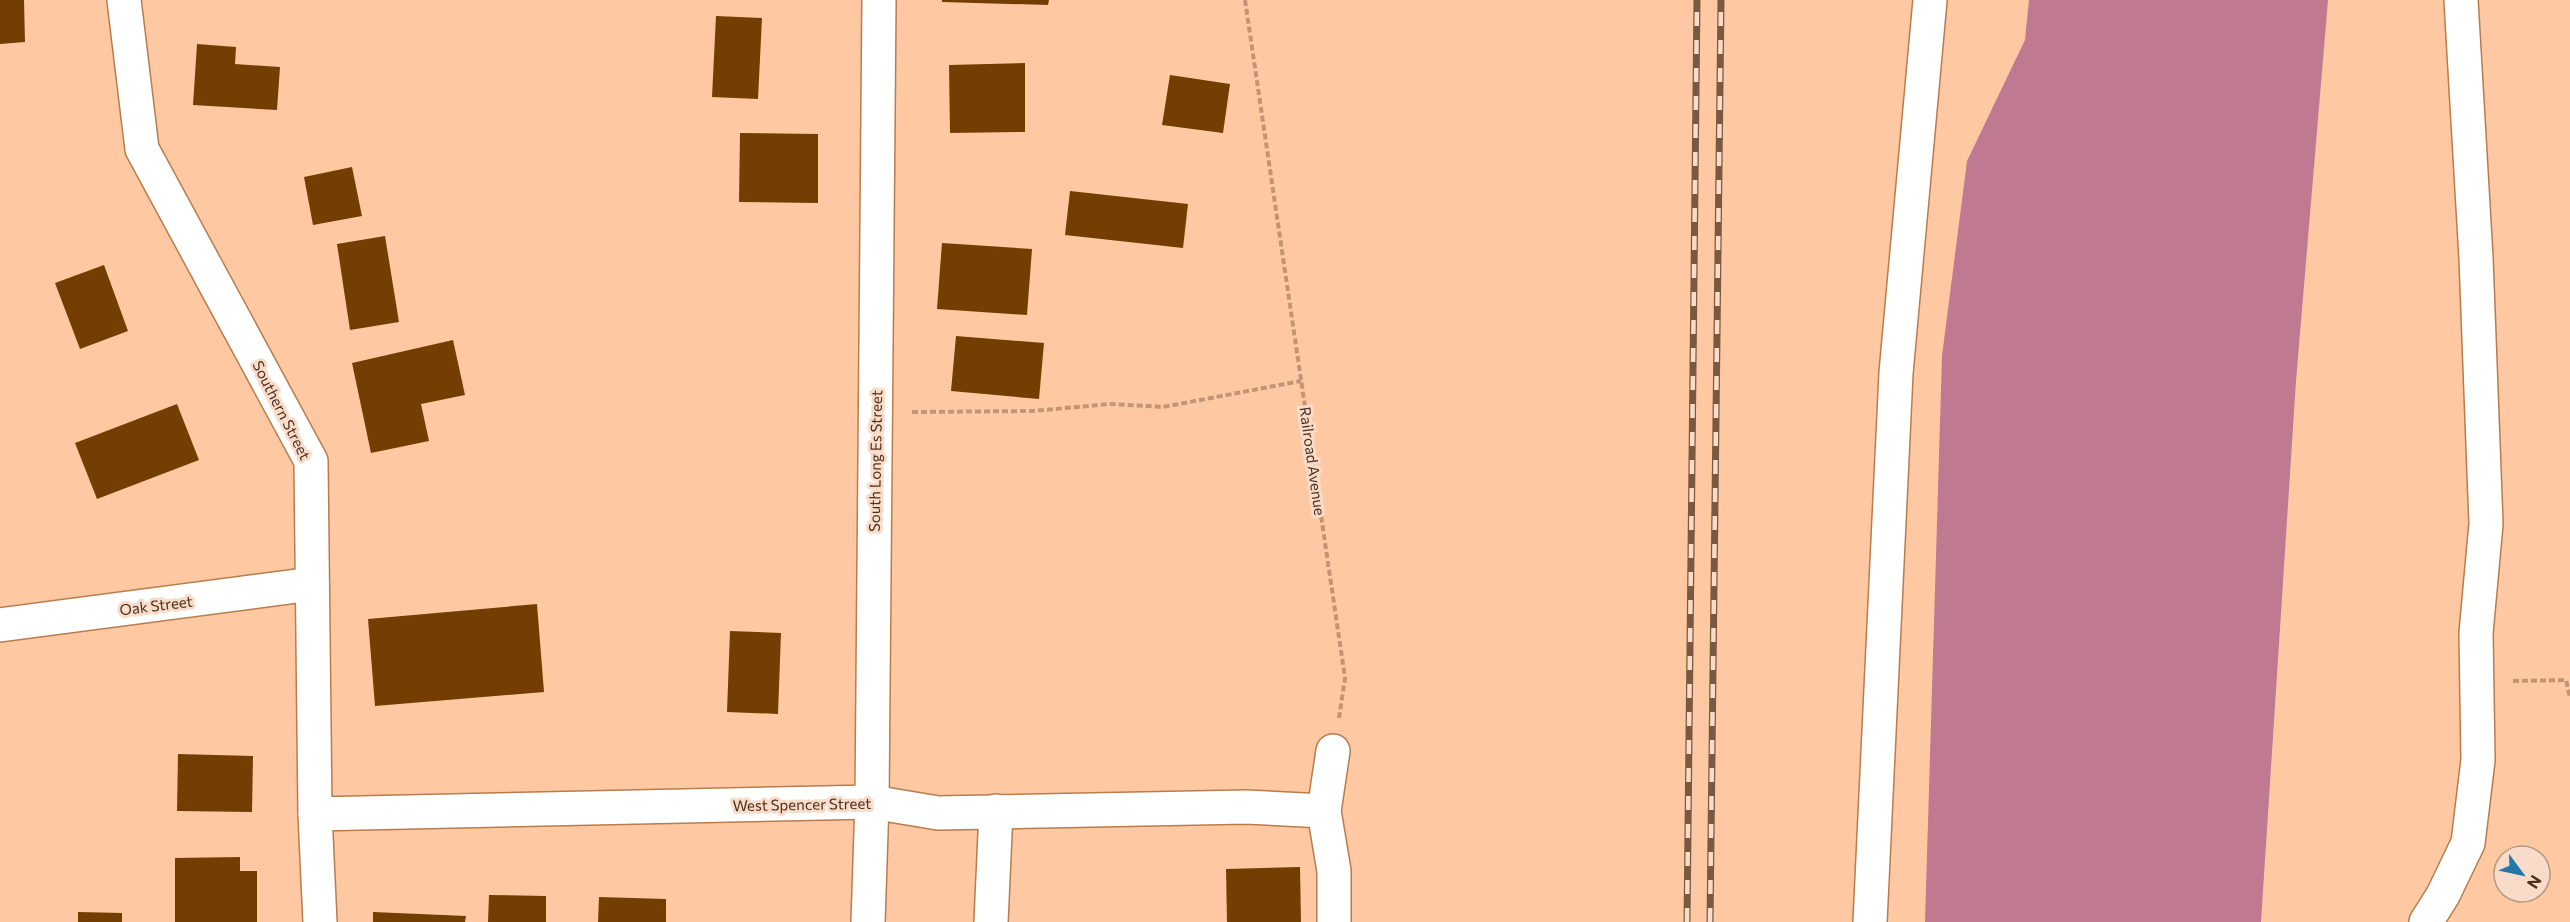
<svg xmlns="http://www.w3.org/2000/svg" width="2570" height="922" viewBox="0 0 2570 922" font-family="Commissioner,sans-serif">
<style>
.forest{fill:#bf7991}
.building{fill:#743d02}
.lines{fill:none;stroke-linecap:round;stroke-linejoin:round}
.minor-casing{stroke:#b97c4c;stroke-width:36}
.path{stroke:#c19575;stroke-width:4;stroke-dasharray:6 3;stroke-linecap:butt}
.minor{stroke:#fff;stroke-width:33}
.rail-casing{stroke:#7a5940;stroke-width:7}
.rail{stroke:#f8dcc9;stroke-width:4.5;stroke-dasharray:14;stroke-linecap:butt}
.labels{text-anchor:middle;dominant-baseline:central;stroke-width:6;stroke-linejoin:round;paint-order:stroke}
.street-label{font-size:15px;fill:#4b311d;stroke:#f8dcc9}
</style>
<rect width="100%" height="100%" fill="#fec9a2"/>
<path class="forest" d="M2029,0H2328L2296,381L2261,922H1925L1942,356L1967,161L2025,40Z"/>
<g class="building">
<path d="M0,0H24L25,42L0,44Z"/>
<path d="M942,0H1049L1048,5L942,2Z"/>
<path d="M716,16L762,18L758,99L712,97Z"/>
<path d="M197,44L236,47L235,64L280,67L277,110L193,105Z"/>
<path d="M1025,63V132L950,133L949,65Z"/>
<path d="M1170,75L1230,84L1223,133L1162,125Z"/>
<path d="M740,133L818,134V203L739,202Z"/>
<path d="M352,167L362,216L313,225L304,177Z"/>
<path d="M1070,191L1188,204L1183,248L1065,235Z"/>
<path d="M385,236L399,322L350,330L337,244Z"/>
<path d="M942,243L1032,249L1027,315L937,309Z"/>
<path d="M104,265L128,331L80,349L55,283Z"/>
<path d="M956,336L1044,343L1039,399L951,391Z"/>
<path d="M453,340L465,395L421,404L429,441L371,453L352,363Z"/>
<path d="M177,404L199,460L97,499L75,443Z"/>
<path d="M537,604L544,692L375,706L368,619Z"/>
<path d="M730,631L781,633L778,714L727,712Z"/>
<path d="M178,754L253,756L252,812L177,811Z"/>
<path d="M240,857V871H257V922H175V858Z"/>
<path d="M1300,867L1301,922H1227L1226,869Z"/>
<path d="M489,895L546,896V922H488Z"/>
<path d="M599,897L666,899V922H598Z"/>
<path d="M78,912L122,913V922H78Z"/>
<path d="M373,912L466,916L465,922H373Z"/>
</g>
<g class="lines">
<g class="minor-casing">
<g id="minor">
<path d="M124,0L142,149L311,461L315,814L320,922"/>
<path d="M0,625L312,584"/>
<path d="M1333,751L1324,811L1334,871V922"/>
<path d="M315,814L872,802L938,813L1246,807L1324,811"/>
<path d="M868,922L872,802L879,0"/>
<path d="M991,922L996,811"/>
<path d="M1870,922L1896,373L1930,0"/>
<path d="M2426,922L2443,895L2468,843L2478,760L2476,633L2486,524L2476,258L2461,0"/>
</g>
</g>
<g class="path">
<path d="M1245,0L1345,678L1339,718"/>
<path d="M912,412L1033,411L1110,404L1163,407L1301,381"/>
<path d="M2513,681L2566,680L2570,698"/>
</g>
<use href="#minor" class="minor"/>
<g class="rail-casing">
<g id="rail">
<path d="M1687,922L1697,0"/>
<path d="M1710,922L1721,0"/>
</g>
</g>
<use href="#rail" class="rail"/>
</g>
<g class="labels">
<g class="street-label">
<text transform="translate(282 410) rotate(63)">Southern Street</text>
<text transform="translate(875 461) rotate(-89)">South Long Es Street</text>
<text transform="translate(1313 461) rotate(82)">Railroad Avenue</text>
<text transform="translate(156 605) rotate(-7)">Oak Street</text>
<text transform="translate(802 804) rotate(-1)">West Spencer Street</text>
</g>
</g>
<g transform="translate(2522 874) rotate(123)"><circle r="28" fill="#f8dcc9" stroke="#b39884" stroke-width="1.5"/>
<path d="M0-4.5L10 22L0 15L-10 22Z" fill="#2279a9"/>
<text y="-9" font-size="16" font-weight="bold" text-anchor="middle" fill="#4b311d">N</text>
</g>
</svg>
